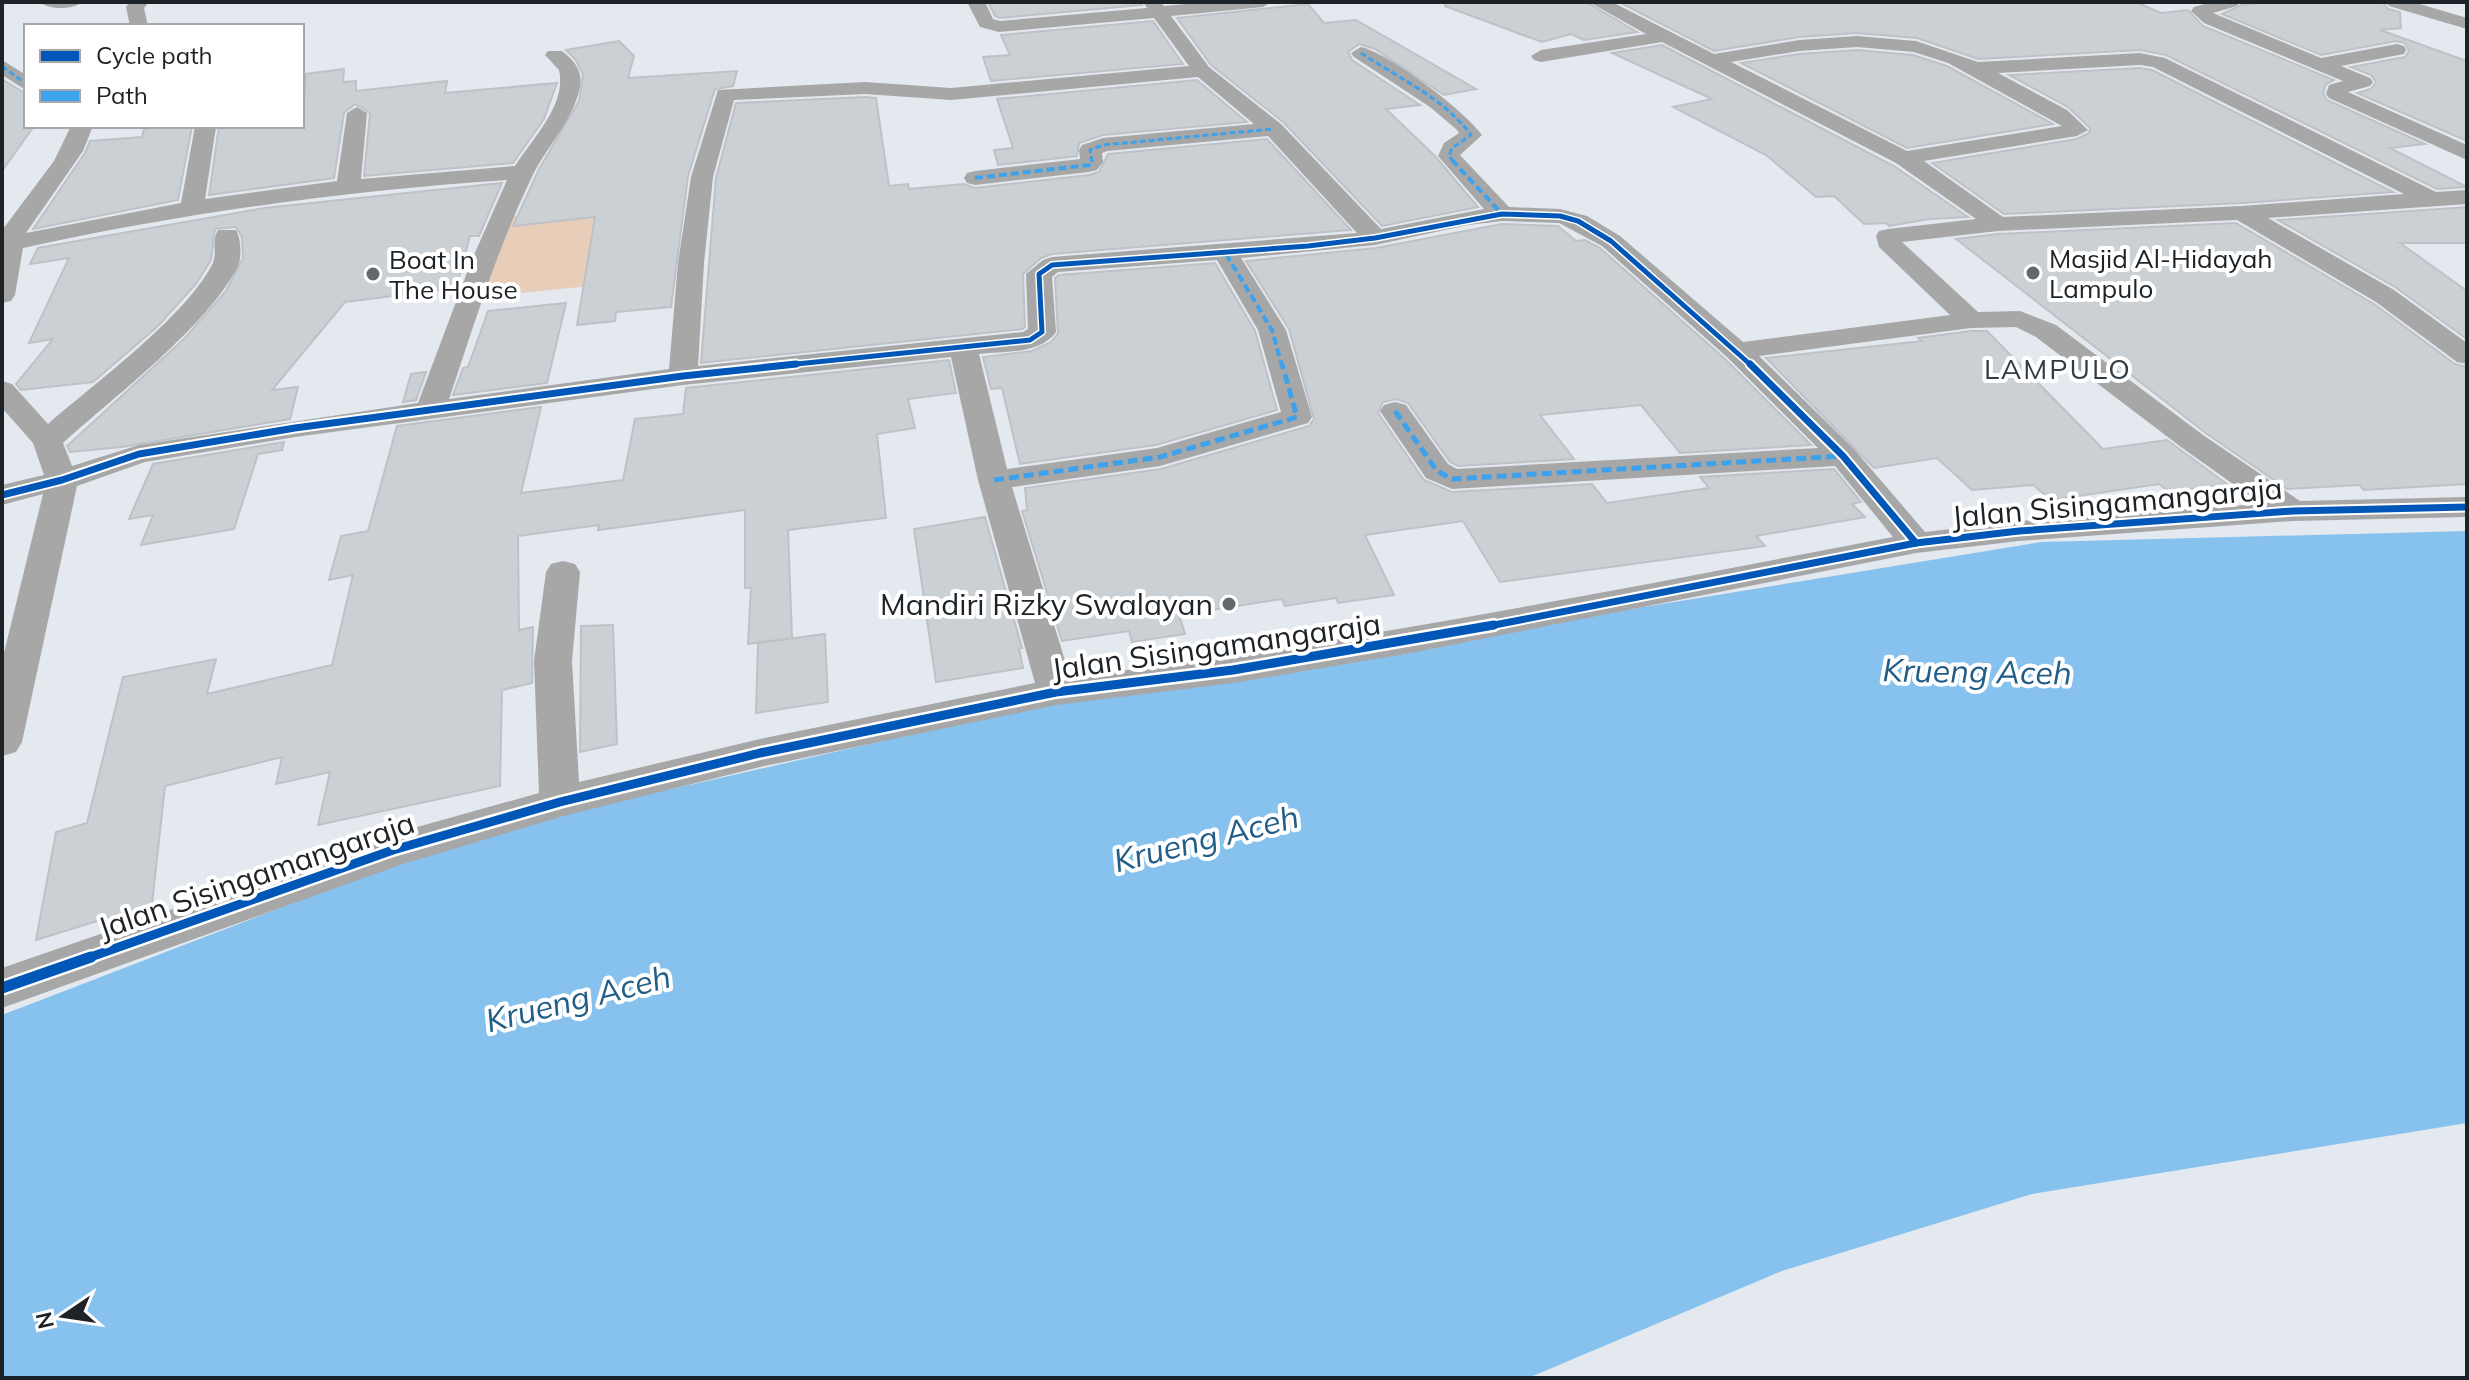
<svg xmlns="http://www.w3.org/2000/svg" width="2469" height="1380" viewBox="0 0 2469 1380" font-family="Mulish,sans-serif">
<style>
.green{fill:#e8ceb9}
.water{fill:#87c2ef}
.building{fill:#cbd0d5;stroke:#bec2c7;stroke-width:2}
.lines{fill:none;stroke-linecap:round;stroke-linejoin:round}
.street{fill:#a7a7a7;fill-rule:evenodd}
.quiet-far2{stroke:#3da2eb;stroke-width:3;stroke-dasharray:6 3;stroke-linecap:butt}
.quiet-far1{stroke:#3da2eb;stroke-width:4;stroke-dasharray:8 4;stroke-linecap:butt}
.quiet{stroke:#3da2eb;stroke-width:5;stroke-dasharray:10 5;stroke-linecap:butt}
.cycleway-far3-casing{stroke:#fff;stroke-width:8}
.cycleway-far2-casing{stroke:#fff;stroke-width:11}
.cycleway-far1-casing{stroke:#fff;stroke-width:14}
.cycleway-casing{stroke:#fff;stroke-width:16}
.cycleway-far3{stroke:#0057b8;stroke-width:5}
.cycleway-far2{stroke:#0057b8;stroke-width:7}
.cycleway-far1{stroke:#0057b8;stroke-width:9}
.cycleway{stroke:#0057b8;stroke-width:11}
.poi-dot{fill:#62686c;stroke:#fff;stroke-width:3}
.labels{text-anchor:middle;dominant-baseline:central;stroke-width:8;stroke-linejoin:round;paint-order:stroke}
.far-poi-label{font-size:26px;fill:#1d2226;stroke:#fff;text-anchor:start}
.far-quarter-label{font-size:28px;letter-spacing:2px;fill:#313b43;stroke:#fff}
.street-label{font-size:30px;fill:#1d2226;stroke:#fff}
.poi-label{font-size:30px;fill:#1d2226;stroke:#fff;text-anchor:end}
.water-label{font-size:32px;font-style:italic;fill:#225d86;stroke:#fff}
</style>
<rect width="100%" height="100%" fill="#e3e9ef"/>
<path class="green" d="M666,201L655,279L476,298L503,217Z"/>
<path class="water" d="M2467,531V1123L2032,1194L1782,1271L1528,1378H2V1015L470,835L1032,707L2041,542Z"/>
<g class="building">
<path d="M988,2H1140L1142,5L1000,18L995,16Z"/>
<path d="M1446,2H1586L1637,32L1584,40L1571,34L1542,42L1445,6Z"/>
<path d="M1619,2H2136L2161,13L2188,10L2203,26L2334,80L2326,84L2323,93L2327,100L2425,144L2390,148L2467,187L2437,189L2166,55L2140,50L1978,59L1917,38L1857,33L1799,37L1714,51Z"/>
<path d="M2265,2H2383L2388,9L2400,12L2401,28L2380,30L2467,61V141L2357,93L2371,89L2376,82L2371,75L2351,67L2405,57L2409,51L2405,43L2396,41L2321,55L2222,14L2242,5Z"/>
<path d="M1308,4L1324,23L1356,20L1476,89L1444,95L1375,49L1359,44L1348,52L1352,60L1420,105L1386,109L1435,156L1478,207L1382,226L1283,122L1211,65L1177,18Z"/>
<path d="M1153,21L1183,64L991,81L983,57L1010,55L1001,35Z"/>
<path d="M619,41L634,56L628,78L737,71L733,86L715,89L688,176L671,307L616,312L615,321L577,325L595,217L513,226L539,169L579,101L583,75L576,60L566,50Z"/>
<path d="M1662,45L1894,166L1968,217L1930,219L1889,226L1886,223L1864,224L1834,196L1816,197L1766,155L1673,107L1712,99L1612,53Z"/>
<path d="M1857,50L1913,55L1947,66L2053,124L1907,148L1741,63L1799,54Z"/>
<path d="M2140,68L2152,70L2393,192L2242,203L2004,214L1932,163L2077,139L2089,133L2090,128L2068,107L2009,75Z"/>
<path d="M344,69L343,82L356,81V91L447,81L445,93L557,83L544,119L513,163L364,176L370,113L355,104L344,113L334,178L209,195L219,126H302L306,74Z"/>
<path d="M2,79L26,94V126H34L2,171Z"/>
<path d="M1197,80L1247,122L1103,135L1079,143L1077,156L998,165L994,150L1013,148L997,99Z"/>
<path d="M865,97L876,98L889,186L908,184L909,189L964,184L975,188L1089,175L1099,172L1108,154L1267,139L1351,230L1052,254L1041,258L1023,274L1025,327L1022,329L701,363L716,178L736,103Z"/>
<path d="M166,126H192L178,200L33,229L85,153L90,141L142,137L144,129Z"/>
<path d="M502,183L479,236H470L456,288L345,302L272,390L298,387L290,419L122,447L70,452L67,446L185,338L226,291L243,258L242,237L236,227L215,229L211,260L196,284L158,326L93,382L21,390L16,384L53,339L29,343L69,258L30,264L38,248L264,208Z"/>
<path d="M2467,207V243H2400L2467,291V339L2395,287L2278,220Z"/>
<path d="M2236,223L2374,304L2455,364L2467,367V484L2364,490L2359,485L2287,489L2207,434L1956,239L1998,234Z"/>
<path d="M1502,224L1558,226L1576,241L1585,240L1600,248L1725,359L1811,445L1680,453L1641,405L1540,415L1574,459L1458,466L1450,462L1408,403L1396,399L1383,402L1378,413L1424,480L1452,492L1592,484L1607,503L1709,488L1700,477L1834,469L1861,502L1852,504L1865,517L1756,536L1765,546L1500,582L1463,521L1365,535L1394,595L1338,603L1336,598L1285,606L1282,599L1179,615L1185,634L1132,642L1129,631L1062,641L1022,511L1027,510L1025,488L1161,469L1309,426L1314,419L1289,329L1246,261L1376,248Z"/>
<path d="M1215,263L1255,331L1277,410L1156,445L1020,464L1002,388L991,389L983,357L1032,351L1051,342L1058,334L1055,278L1059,275Z"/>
<path d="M566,303L547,383L453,395L463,368L468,367L488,311Z"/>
<path d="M1971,331H1987L2103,449L2167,440L2227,484L2169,492L2159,484L2051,500L2033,485L1972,490L1937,458L1874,468L1766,358L1922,341L1918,338Z"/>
<path d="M949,360L956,393L908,399L915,428L877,434L886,518L788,530L792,638L748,644L751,588H745V510L598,530L599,525L518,536L519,630L533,627L532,683L502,690L500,786L318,825L330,772L276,784L282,757L165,786L152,904L36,940L56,832L87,823L123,677L216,659L207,694L332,665L353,575L329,580L341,536L368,531L397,426L541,407L521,493L623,480L635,419L683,414L686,388Z"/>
<path d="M426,372L416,400L403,402L411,374Z"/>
<path d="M284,442L282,450L258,454L234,529L141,545L153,515L129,519L153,464Z"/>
<path d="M985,517L1022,648H1019L1023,668L936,682L914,529Z"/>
<path d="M613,625L617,744L580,752L581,626Z"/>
<path d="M825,634L828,702L756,713L758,643Z"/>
</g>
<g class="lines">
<g class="street">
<path d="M40,2H82C73,10 49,10 40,2Z"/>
<path d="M149,2L144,8L148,26H130L126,7L129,3Z"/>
<path d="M967,2H985L993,19L1000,21L1147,8L1143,2H1161L1164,6L1207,2H1272L1263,7L1171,16L1209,67L1281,124L1381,229L1484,209L1438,156L1444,143L1459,133L1456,129L1430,107L1354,57L1351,53L1361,47C1390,54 1464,110 1482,135L1460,155L1509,207L1560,209L1587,216L1620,236L1743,342L1950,315L1879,247L1876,236L1879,231L1888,229L1976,219L1896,163L1662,42L1541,62L1534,60L1531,56L1541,50L1646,34L1589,2H1612L1714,54L1799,40L1857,36L1916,41L1978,62L2140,53L2165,58L2436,192L2467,190V204L2268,218L2394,290L2467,343V364L2457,362L2376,302L2237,220L1998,231L1902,242L1978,312L2020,311L2056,325L2203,435L2300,501L2467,497V517L2293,521L2019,541L1916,553L1411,653L1233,683L1056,705L760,767L560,817L403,864L2,1008V968L378,838L539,793L534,661L546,572L551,564L563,561L575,564L580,572L572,661L579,782L760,739L1035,683L978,480L951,357L683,385L295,437L145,462L77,486L22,742L16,752L2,756V661L43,494L2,505V485L44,475L33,443L2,408V381L12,384L48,424C95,383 184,318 212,265C218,254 211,241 218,230H236C241,238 242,257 238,266C208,326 115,396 63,443L72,466L139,445L418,403L471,262L507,180C344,191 183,213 23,248L15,295L11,301L2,303L3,229L54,161L71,126H93L83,151L26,233L181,203L195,126L216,127L205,199L337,181L347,113L357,107L367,113L361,179L515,166C532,139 567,105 559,70L545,55L548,51H562C574,60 583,71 580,87C573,122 545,148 531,179C497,249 474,325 449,399L669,369L678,263L691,177L718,90L865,82L951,88L1189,66L1154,18L999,32L980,27ZM1857,47L1914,52L1948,63L2062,126L1907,151L1731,62L1799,51ZM2140,65L2153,67L2404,194L2242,206L2003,217L1924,161L2077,136L2088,130L2067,110L1998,73ZM1198,77L1254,124L1103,138L1082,145L1079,150L1080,159L975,171L967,173L964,178L967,183L975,185L1089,172L1097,170L1103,162L1102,153L1107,151L1268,136L1357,233L1052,257L1043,260L1026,274L1028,329L1023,332L698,366L704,263L713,177L734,100L865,94L951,100ZM1502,221L1559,223L1602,246L1727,357L1818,448L1457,469L1448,464L1406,405L1395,402L1384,405L1380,411L1426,478L1452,489L1835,466L1893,537C1620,589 1347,644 1070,677L1012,487L1160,466L1308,423L1312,417L1286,330L1241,258L1375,245L1468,225ZM1217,260L1258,330L1281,412L1157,448L1007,469L979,354C1003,351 1040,355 1056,332L1052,277L1058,272ZM2016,327L2036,337L2181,447L2261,504L2019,521L1925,532L1854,449L1759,356L1971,328Z"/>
<path d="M2212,2H2240L2237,6L2213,13L2321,58L2397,44L2404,46L2406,50L2404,54L2341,66L2370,78L2373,82L2370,86L2348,92L2467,145V160L2329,98L2326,94L2329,85L2343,81L2204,23L2191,11L2194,7Z"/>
<path d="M2386,2H2413L2467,18V29L2389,6Z"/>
<path d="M2,60L26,75V90L2,75Z"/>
</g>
<g class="quiet-far2">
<path d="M1361,53C1398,78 1444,98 1471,135L1452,148L1449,156L1454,162"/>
<path d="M2,66L26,84"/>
<path d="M1092,162L1090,150L1103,145L1273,129"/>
</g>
<g class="quiet-far1">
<path d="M1452,160L1502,214"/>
<path d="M975,178L1089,165L1092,160"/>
<path d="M1226,254L1272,330L1282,366"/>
</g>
<g class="quiet">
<path d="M1395,411L1437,471L1452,479L1843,456"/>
<path d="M994,480L1160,457L1297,417L1282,364"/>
</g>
<g class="cycleway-far3-casing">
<path id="cycleway-far3" d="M777,366L1030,340L1042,332L1039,274L1052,265L1308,246L1375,238L1502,214L1560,216L1578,221L1611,241L1752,366"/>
</g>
<g class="cycleway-far2-casing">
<g id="cycleway-far2">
<path d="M1750,364L1843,456L1916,543"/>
<path d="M2,495L62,480L139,454L295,428L683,376L796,364"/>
<path d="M1484,627L1916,543L2019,531L2293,511L2467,507"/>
</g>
</g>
<g class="cycleway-far1-casing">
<path id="cycleway-far1" d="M85,959L393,850L560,802L760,753L1056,692L1233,670L1494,625"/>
</g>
<g class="cycleway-casing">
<path id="cycleway" d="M2,988L91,957"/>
</g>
<use href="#cycleway-far3" class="cycleway-far3"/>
<use href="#cycleway-far2" class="cycleway-far2"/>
<use href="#cycleway-far1" class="cycleway-far1"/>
<use href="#cycleway" class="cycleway"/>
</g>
<g class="poi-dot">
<circle cx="2033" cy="273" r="8"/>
<circle cx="373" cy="274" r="8"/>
<circle cx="1229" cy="604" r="8"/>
</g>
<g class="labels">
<g class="far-poi-label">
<text x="2049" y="258">Masjid Al-Hidayah<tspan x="2049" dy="30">Lampulo</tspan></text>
<text x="389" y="259">Boat In<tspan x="389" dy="30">The House</tspan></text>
</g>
<g class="far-quarter-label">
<text x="2058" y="368">LAMPULO</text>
</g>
<g class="street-label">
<text transform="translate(2117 502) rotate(-5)">Jalan Sisingamangaraja</text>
<text transform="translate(1216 646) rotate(-8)">Jalan Sisingamangaraja</text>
<text transform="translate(256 875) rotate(-19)">Jalan Sisingamangaraja</text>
</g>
<g class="poi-label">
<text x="1213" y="604">Mandiri Rizky Swalayan</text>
</g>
<g class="water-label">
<text transform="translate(1977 671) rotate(1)">Krueng Aceh</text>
<text transform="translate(1206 838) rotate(-14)">Krueng Aceh</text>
<text transform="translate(578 998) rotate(-14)">Krueng Aceh</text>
</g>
</g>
<rect width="2469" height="1380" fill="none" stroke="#1d2226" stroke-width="8"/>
<rect x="24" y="24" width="280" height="104" fill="#ffffff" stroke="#a5a7a8" stroke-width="2"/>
<rect x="40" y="50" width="40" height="12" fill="#0057b8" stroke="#a5a7a8" stroke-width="2"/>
<text x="96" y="64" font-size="24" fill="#1d2226">Cycle path</text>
<rect x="40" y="90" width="40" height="12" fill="#3da2eb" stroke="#a5a7a8" stroke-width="2"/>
<text x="96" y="104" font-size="24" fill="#1d2226">Path</text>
<g transform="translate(64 1316) rotate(257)" stroke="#ffffff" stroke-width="6" paint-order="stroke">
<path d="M0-6L14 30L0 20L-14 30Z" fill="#1d2226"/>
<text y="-12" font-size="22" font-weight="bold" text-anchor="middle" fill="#1d2226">N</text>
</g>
</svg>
